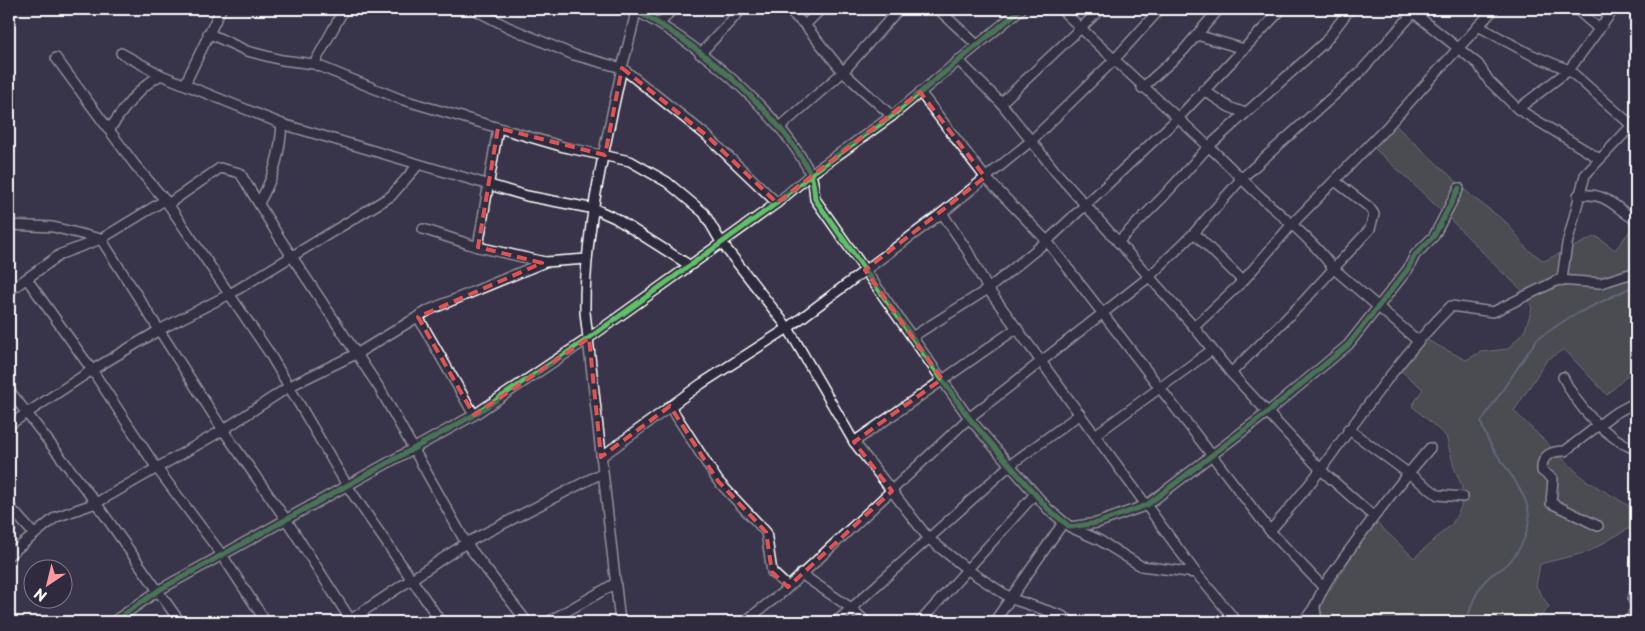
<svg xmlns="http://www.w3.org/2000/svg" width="1645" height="631" viewBox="0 0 1645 631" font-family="'Playpen Sans',sans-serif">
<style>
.green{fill:#60685c;stroke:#b0b4ae}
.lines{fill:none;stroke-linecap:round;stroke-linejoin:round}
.stream{stroke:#96a2b0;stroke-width:2}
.minor-casing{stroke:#fff;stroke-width:12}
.minor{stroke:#2f2a3d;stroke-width:9}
.cycleway-casing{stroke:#2f2a3d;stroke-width:8}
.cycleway{stroke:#61c268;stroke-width:5}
.marked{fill:none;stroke:#de5353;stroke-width:4;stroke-dasharray:10 6;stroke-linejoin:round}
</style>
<rect width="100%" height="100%" fill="#393449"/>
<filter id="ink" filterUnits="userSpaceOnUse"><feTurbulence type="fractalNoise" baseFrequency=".02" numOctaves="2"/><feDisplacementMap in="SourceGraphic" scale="10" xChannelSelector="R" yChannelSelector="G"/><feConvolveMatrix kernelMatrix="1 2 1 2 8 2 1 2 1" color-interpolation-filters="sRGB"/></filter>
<g filter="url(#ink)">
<path class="green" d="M1394,124L1474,198L1506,222L1527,249L1544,261L1596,236L1615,250L1636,223V380L1629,374L1607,395L1564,349L1547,360L1514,411L1584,479L1636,510V522L1633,526L1588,552L1540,564L1536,586L1549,607L1536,622H1317L1323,600L1375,521L1414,558L1452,524L1461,507L1462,486L1454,467L1446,436L1412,406L1423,389L1400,370L1425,339L1466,360L1481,352L1508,349L1525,330L1532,308C1525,287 1508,280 1495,265C1456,224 1416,186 1374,148Z"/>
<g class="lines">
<path class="stream" d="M1466,622C1471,607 1476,589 1488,578C1492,573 1499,571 1504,567C1521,552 1535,525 1526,502C1515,473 1489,452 1481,422L1537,339L1570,317L1636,285"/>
<g class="minor-casing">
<g id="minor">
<path d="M473,9L508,27L574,55L622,68L706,135L777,203"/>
<path d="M632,9C694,40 779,111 810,173C814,180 814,191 815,199L969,418L1048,509L1070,527L1097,523L1147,505L1268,412L1348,345L1408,269L1415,255L1434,236L1459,188"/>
<path d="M787,9L805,25L843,72L892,116"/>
<path d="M938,9L977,45"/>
<path d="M1061,9C1109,56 1159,100 1208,146C1227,163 1244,182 1263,199C1288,221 1313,241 1333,268L1418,341"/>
<path d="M1409,9L1478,64L1489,81L1518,109L1600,159"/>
<path d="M1576,9L1598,28"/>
<path d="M660,24L672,9"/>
<path d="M805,25L821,9"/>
<path d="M1478,26L1530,54L1569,70L1636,129"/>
<path d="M208,33L247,51L282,60L314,64L400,99L564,147L630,161L667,182L704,213L721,242L788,328L854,442L929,539L968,570L1012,599L1060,615L1072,622"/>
<path d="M1197,35L1244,49"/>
<path d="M121,53L161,75L282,124L527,196L595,209L615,218L689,265"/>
<path d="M700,54L742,9"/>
<path d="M56,58L135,165L165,200"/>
<path d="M958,60L1001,103L1055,171L1194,327L1231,373L1321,470L1373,516"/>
<path d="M314,64L344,9"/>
<path d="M185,84L221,9"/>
<path d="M1142,88L1183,51L1219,9"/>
<path d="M1203,90L1229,107L1245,113"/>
<path d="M920,92L985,177L1047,241L1270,531L1323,587"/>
<path d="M1001,103L1101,9"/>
<path d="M1518,109L1569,70L1614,9"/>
<path d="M780,127L843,72L899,9"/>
<path d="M109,130C124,109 138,87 161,75"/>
<path d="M1578,195C1608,192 1613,207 1636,220"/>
<path d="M259,203C274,177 280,154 282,124"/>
<path d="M168,204L268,351L348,487L441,622"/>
<path d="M942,213L967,250L988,289L1196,573L1237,622"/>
<path d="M9,225L53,227L101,239L165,200L168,204L220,168L240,173L279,237L380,389L466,543L527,622"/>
<path d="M423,229L478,247L545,262"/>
<path d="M1194,233L1243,281"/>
<path d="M1118,242L1162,198L1209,146L1325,42L1350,9"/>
<path d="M478,247L498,128"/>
<path d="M27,279L92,370L156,467L222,555L266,622"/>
<path d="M1562,279L1567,244L1585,175L1636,121"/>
<path d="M9,291L61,254L101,239L223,430L287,521L352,622"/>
<path d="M418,317L474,415"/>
<path d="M1194,327L1243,281L1293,223L1385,129L1494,9"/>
<path d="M912,337L988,289L1047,241L1177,119L1282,9"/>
<path d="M1231,373L1302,303L1370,229L1374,214L1369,207L1335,181"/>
<path d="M1563,377C1578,408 1604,436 1636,450"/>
<path d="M9,390L96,503L180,622"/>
<path d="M670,406L718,481L766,532L772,572L788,587"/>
<path d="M9,425L92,370L161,329L230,294L391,196L418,165"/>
<path d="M1348,429L1438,495L1463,497"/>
<path d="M1095,435L1212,350"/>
<path d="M854,442L1017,328"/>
<path d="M601,457L701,384L788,328L942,213L1031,141L1113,61L1160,9"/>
<path d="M9,506L33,533"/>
<path d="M1598,526L1551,503L1553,479L1542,471C1541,455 1551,451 1565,451L1612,415L1636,402"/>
<path d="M1072,528L1099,540L1141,566L1196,573"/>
<path d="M1270,531C1287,511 1305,491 1321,469C1362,413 1402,355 1451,306L1493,312L1558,280L1601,283L1636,272"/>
<path d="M9,555L56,517L96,503L223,430L290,386L358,353L429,310L545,262L587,259"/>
<path d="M801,574L851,608L866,622"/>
<path d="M1636,607L1633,599L1636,590"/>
<path d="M1315,608L1317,622"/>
<path d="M113,622L159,590L474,415L589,338L777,203L811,174L892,116L1021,9"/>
<path d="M347,622L466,543L602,473"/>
<path d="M548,622L616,583"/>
<path d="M620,622L585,312C584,230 605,147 622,68C627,48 633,29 636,9"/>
<path d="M744,622L783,592L969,418L1149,277L1194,233L1242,178L1360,72L1417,9"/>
<path d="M836,622L1010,465L1080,414"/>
<path d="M920,622L1035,494"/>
<path d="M994,622L1063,523"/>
<path d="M1302,622C1317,609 1319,592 1330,577C1362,532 1394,489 1430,448"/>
<path d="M1630,622L1636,607"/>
</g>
</g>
<use href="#minor" class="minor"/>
<g class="cycleway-casing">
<g id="cycleway">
<path d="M632,9C694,40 779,111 810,173C814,180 814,191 815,199L969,418L1048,509L1070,527L1097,523L1147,505L1268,412L1348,345L1408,269L1415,255L1434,236L1459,188"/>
<path d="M113,622L159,590L474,415L589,338L777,203L811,174L892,116L1021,9"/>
</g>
</g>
<use href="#cycleway" class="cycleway"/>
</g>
</g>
<path d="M0 0H1645V631H0ZM622,68L706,135L777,203L920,92L985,177L865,270L942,379L854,442L892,491L788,587L772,572L766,532L718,481L670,406L601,457L589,338L474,415L418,317L542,263L478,247L498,128L605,155Z" fill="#393449" fill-opacity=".55" fill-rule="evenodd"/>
<path class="marked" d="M622,68L706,135L777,203L920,92L985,177L865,270L942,379L854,442L892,491L788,587L772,572L766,532L718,481L670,406L601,457L589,338L474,415L418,317L542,263L478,247L498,128L605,155Z"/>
<rect width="1645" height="631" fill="none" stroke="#2f2a3d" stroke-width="30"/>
<rect x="15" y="15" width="1615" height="601" fill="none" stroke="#fff" stroke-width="2" filter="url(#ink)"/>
<g transform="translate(48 584) rotate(215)"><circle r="24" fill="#2f2a3d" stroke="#827f8b"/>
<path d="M0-4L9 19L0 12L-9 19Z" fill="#ff9aa2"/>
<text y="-8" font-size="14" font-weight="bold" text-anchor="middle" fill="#ffffff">N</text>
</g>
</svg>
